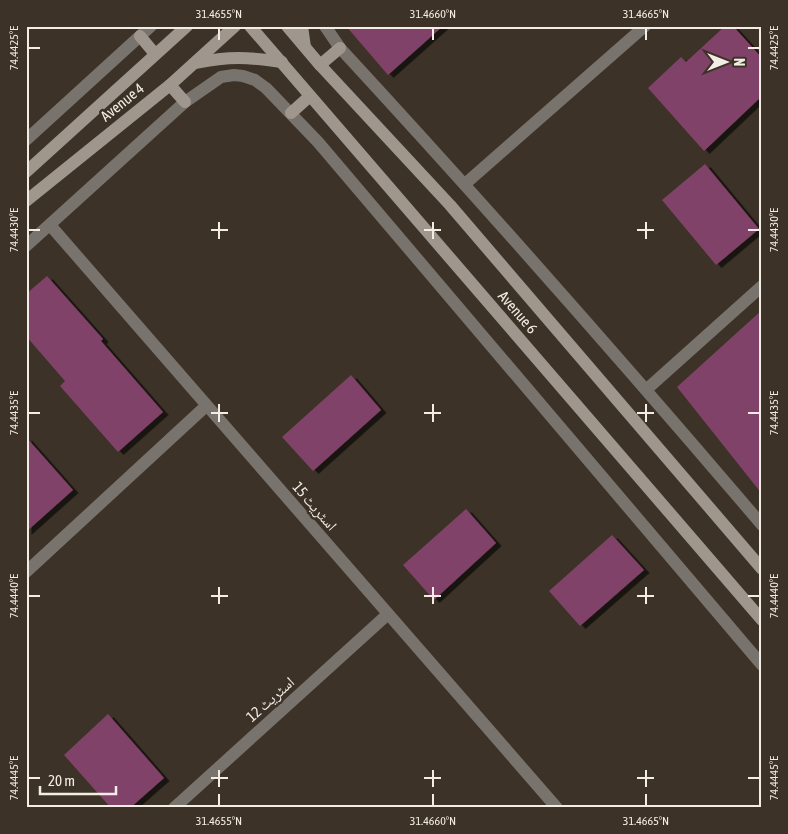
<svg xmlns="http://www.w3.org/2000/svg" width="788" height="834" viewBox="0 0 788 834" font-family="'Asap Condensed','Noto Naskh Arabic',sans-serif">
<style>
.building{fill:#804367;filter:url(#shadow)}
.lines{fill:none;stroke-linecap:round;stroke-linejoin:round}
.street{stroke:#79736e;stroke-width:12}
.secondary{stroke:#9f968e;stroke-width:12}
.ticks{fill:none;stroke:#f4ede6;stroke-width:2}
.labels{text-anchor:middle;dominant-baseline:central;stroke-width:5;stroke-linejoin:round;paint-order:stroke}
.street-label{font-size:15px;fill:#f4ede6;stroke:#3c3227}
.neatline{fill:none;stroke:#f4ede6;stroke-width:2}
.ticks-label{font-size:12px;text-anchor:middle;fill:#f4ede6}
</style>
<defs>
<filter id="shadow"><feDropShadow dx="5.5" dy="3" stdDeviation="0" flood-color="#0009"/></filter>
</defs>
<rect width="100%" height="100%" fill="#3c3227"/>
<g class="building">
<path d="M346,26H443L388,75Z"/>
<path d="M725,26H733L762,58V96L704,151L648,88L681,57L686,62Z"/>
<path d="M705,164L759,229L716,265L662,200Z"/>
<path d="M47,276L103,339L101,341L163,412L118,452L60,386L65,381L26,336V294Z"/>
<path d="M762,310V494L677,387Z"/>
<path d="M351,375L381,410L313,471L282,437Z"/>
<path d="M26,437L73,490L26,532Z"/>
<path d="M466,509L496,543L434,600L403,565Z"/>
<path d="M612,535L644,570L580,626L549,591Z"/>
<path d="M108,714L164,778L130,808H111L64,755Z"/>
</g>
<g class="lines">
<g class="street">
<path d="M325,26L340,48C484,204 624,363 762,525"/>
<path d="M26,140L151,26"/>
<path d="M465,184L645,26"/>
<path d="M50,225L557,808"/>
<path d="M26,246L185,102L221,77L234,75L243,76L255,80L266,88L318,142L762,665"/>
<path d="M647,389L762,286"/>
<path d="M26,572L206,406"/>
<path d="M174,808L388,614"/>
</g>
<g class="secondary">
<path d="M250,26L762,620"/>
<path d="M287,26L320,65L450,205L762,569"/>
<path d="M302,26L305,47"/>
<path d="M140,36L155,54"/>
<path d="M196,63C229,56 248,57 282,62"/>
<path d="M320,65L340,48"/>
<path d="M170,85L185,102"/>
<path d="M291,113L310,96"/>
<path d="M26,172L187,26"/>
<path d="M26,201L170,85L235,26"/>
</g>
</g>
<path class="ticks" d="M219,28V40M433,28V40M646,28V40M28,48H40M748,48H760M219,222V239M433,222V239M646,222V239M28,230H40M211,230H228M424,230H441M637,230H654M748,230H760M219,404V422M433,404V422M646,404V422M28,413H40M211,413H228M424,413H441M637,413H654M748,413H760M219,587V604M433,587V604M646,587V604M28,596H40M211,596H228M424,596H441M637,596H654M748,596H760M219,770V787M433,770V787M646,770V787M28,778H40M211,778H228M424,778H441M637,778H654M748,778H760M219,794V806M433,794V806M646,794V806"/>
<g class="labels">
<g class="street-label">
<text transform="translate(122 102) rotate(-39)">Avenue 4</text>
<text transform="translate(518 312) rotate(49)">Avenue 6</text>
<text transform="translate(315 506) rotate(49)">اسٹریٹ 15</text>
<text transform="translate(270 699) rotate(-42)">اسٹریٹ 12</text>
</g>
</g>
<rect width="788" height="834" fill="none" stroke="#3c3227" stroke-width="55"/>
<g transform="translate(726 62) rotate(90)" stroke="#3c3227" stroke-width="4" paint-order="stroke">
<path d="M0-4L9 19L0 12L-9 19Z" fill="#f4ede6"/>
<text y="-8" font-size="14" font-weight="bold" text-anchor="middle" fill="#f4ede6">N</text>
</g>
<path d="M40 786v8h76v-8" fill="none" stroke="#f4ede6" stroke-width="2.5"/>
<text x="48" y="786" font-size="15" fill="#f4ede6" stroke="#3c3227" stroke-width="4" paint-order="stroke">20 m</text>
<rect x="28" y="28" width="732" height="778" class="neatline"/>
<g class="ticks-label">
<text x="219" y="18">31.4655°N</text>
<text x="433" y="18">31.4660°N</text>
<text x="646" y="18">31.4665°N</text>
<text transform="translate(774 48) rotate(-90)" y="4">74.4425°E</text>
<text transform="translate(14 48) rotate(-90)" y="4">74.4425°E</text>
<text transform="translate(774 230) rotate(-90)" y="4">74.4430°E</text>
<text transform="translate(14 230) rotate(-90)" y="4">74.4430°E</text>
<text transform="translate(774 413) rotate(-90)" y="4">74.4435°E</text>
<text transform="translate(14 413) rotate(-90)" y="4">74.4435°E</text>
<text transform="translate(774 596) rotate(-90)" y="4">74.4440°E</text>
<text transform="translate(14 596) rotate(-90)" y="4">74.4440°E</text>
<text transform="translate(774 778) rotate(-90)" y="4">74.4445°E</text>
<text transform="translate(14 778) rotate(-90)" y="4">74.4445°E</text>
<text x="219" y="825">31.4655°N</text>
<text x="433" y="825">31.4660°N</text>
<text x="646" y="825">31.4665°N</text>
</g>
</svg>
